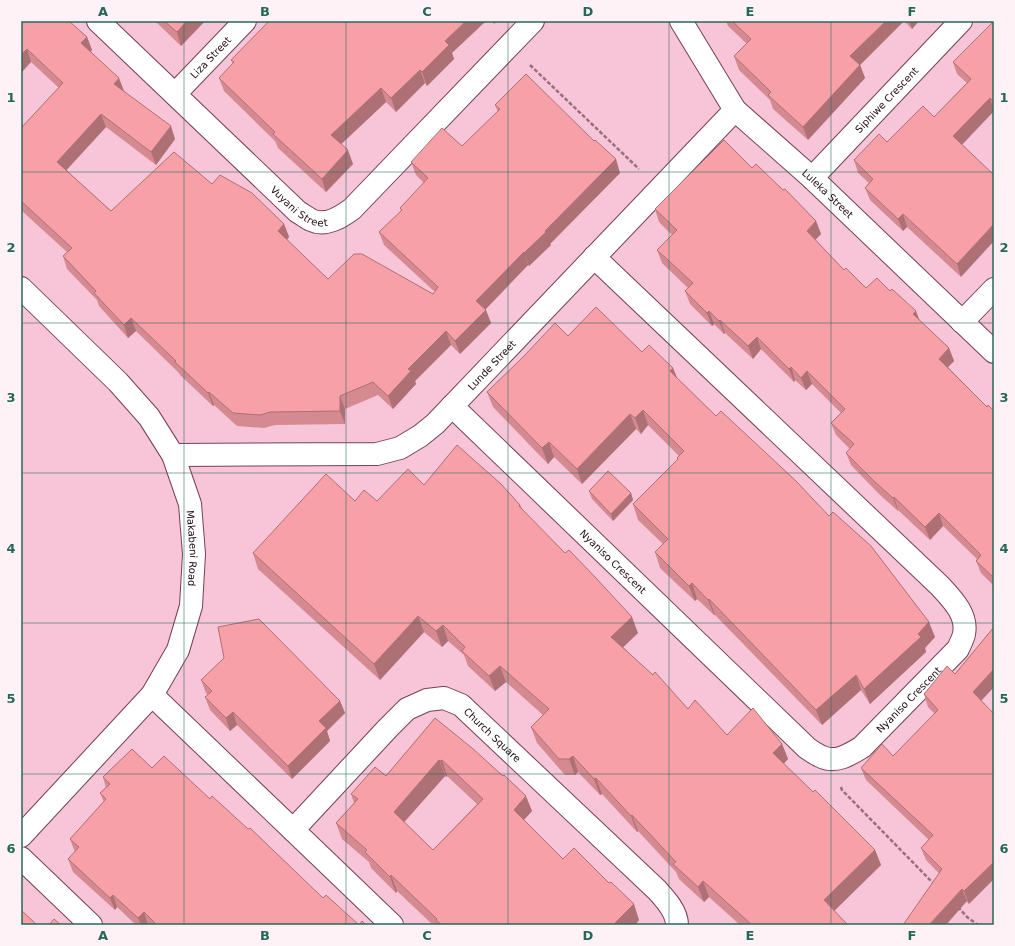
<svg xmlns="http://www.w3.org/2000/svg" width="1015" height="946" viewBox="0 0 1015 946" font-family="'DejaVu Sans',sans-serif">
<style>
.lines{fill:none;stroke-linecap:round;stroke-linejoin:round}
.minor-casing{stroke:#754057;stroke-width:24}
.path{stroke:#97707f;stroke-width:2.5;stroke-dasharray:4 2;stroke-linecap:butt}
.minor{stroke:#fff;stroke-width:22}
.wall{fill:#d48a90;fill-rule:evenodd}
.shaded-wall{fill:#ad7075}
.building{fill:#f7a0a7;stroke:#ad7075;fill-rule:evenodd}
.grid{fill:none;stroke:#266858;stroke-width:1;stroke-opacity:0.55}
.labels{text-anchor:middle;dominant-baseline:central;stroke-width:3;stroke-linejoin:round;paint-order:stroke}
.street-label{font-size:10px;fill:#1d0811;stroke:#fff2f6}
.neatline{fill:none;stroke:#266858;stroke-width:1.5}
.grid-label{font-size:13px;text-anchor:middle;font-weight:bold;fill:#266858}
</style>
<rect width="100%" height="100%" fill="#f8c4d7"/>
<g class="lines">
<g class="minor-casing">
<g id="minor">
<path id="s1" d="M98,21L298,212C302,214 307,218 311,220C326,227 341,217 352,209L533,21"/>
<path id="s2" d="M681,21L735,110L812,178L994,352"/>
<path id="s3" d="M175,94L245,21"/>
<path id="s4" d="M812,178L961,21"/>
<path id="s5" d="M21,288L118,382L149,417L173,455L190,504L194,554L191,606L178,650L152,695L21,836"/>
<path d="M962,322L994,289"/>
<path id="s6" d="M452,406L807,748C811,751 816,754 820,756C835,764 849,755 862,747L958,649C960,644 963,639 964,634C968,615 952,599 940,586L594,257"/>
<path id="s7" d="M173,455L377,454L400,448L420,436L435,424L735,110"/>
<path d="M152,695L293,830L392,925"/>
<path id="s8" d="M293,830L388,728L407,709L427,700L444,698L461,705L657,890C666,900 677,912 677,925"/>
<path d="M21,858L91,925"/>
</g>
</g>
<g class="path">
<path d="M530,65L639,169"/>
<path d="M841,787L842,790L934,884"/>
<path d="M958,907L967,917L978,925"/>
</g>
<use href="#minor" class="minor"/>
</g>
<g class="wall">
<path d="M21,21L87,37L92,50L91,52L124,91L175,139L156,165L106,127L66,170L111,211L212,184L284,224L289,237L287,240L328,279L433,294L435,292L384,245L379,232L401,211L400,208L424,183L416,175L411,162L462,146L498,112L495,105L620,173L550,244L551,245L529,266L528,265L485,310L491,323L460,354L451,345L415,381L416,384L393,409L378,395L345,409V424L275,425L264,428L237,426L214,405L213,406L180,375L179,373L136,331L128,338L99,306L97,300L67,269L63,256L67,252L22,211L21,212V128L59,88L31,62L21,73Z"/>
<path d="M155,21H205L181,46Z"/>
<path d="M726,21H919L912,29L904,21L860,65L865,78L808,140L773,109L770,100L739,70L734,56L747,44L728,26Z"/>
<path d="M994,21V111L962,144L961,277L907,227L903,231L870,200L865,188L869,183L858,173L854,160L887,142L934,117L967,83L957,74L953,62Z"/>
<path d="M452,53L454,59L427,86L425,83L396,112L386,102L341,144L353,164L326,192L278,148L275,141L224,91L219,78L233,64L231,60Z"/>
<path d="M752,168L816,221L821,234L815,240L844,270L866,288L919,320L949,348L954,361L948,367L987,407L994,411V586L981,573L976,561L977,559L943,526L930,540L898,510V511L880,495L851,465L846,453L850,449L836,435L831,423L841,413L812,384L806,390L795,380L794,382L761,349L753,359L725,333L724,334L714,324L712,326L690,304L685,291L688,288L662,263L657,250L672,235L659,222L655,209Z"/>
<path d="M568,336L642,352L673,368L677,378L935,637L925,648L926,652L870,704L861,690L822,725L715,615H714L697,599L695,601L660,568L655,552L663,544L638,520L633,504L677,460V458L679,456L648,425L641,434L636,429L582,484L554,457L548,464L493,407L487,392L524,357V356Z"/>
<path d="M424,485L520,505L523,510L638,633L623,647L688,709L727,735L782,744L788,759L784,764L875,850L881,865L834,911L848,925H740L709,897L704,902L679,879L676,872L638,831L637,832L602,794L600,795L578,772L575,775H565L537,743L531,727L543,715L506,682L495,691L468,666L464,655L448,641L442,647L424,632L380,680L258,569L253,553L355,501H377Z"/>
<path d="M589,491L631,493L633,500L613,521L592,499Z"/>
<path d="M994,627V687L981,701L969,904L926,860L921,848L929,840L866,780L861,768L893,756L935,714L928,707L924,694L955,674Z"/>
<path d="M201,680L340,701L345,713L327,731L330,741L292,779L237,725L230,731L210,710L205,697L208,695L206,693Z"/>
<path d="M435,718L532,811L524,820L563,859L639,920L635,925H433L397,891L396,893L371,868L369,862L342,839L336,823L354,803L351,794L386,776ZM445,776L446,777L447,776L477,804L433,850L404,822Z"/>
<path d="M152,768L210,799L248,829L323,898L359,925H366H136L117,907L115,910L73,872L68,859L75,852L70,839L104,802L100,793L106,788L103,777Z"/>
</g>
<g class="shaded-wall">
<path d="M187,21H205L181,46L177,32Z"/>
<path d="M466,21H486L452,53L454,59L427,86L422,72L445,41Z"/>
<path d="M493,21H497L494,24Z"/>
<path d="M886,21H904L860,65L865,78L808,140L803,127L850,56Z"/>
<path d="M909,21H919L912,29Z"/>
<path d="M87,37L92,50L86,56L81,43Z"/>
<path d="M27,49L31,62L21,73V55Z"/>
<path d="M420,70L425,83L396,112L391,98Z"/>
<path d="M119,78L124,91L114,84Z"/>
<path d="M381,88L386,102L336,149L331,135Z"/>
<path d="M990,98L994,111L958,149L953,136Z"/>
<path d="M101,114L106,127L62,175L57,162Z"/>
<path d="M171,126L175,139L156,165L151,152Z"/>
<path d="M348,150L353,164L326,192L322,179Z"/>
<path d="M616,159L620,173L550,244L551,245L529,266L524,253L545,231Z"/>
<path d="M903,214L907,227L903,231L898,219Z"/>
<path d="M816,221L821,234L811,244L807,231Z"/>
<path d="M284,224L289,237L283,244L278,231Z"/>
<path d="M994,224V241L961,277L957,264Z"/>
<path d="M524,252L528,265L481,314L476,301Z"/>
<path d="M486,310L491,323L460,354L455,341Z"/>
<path d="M709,311L714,324L712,326L707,313Z"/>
<path d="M916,311L921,324L913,314Z"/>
<path d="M131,318L136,331L128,338L124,325Z"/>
<path d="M720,320L725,333L724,334L719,321Z"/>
<path d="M446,331L451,345L415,381L416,384L393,409L388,396L408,369Z"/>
<path d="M757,337L761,349L753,359L748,346Z"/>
<path d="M949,348L954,361L944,371L939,359Z"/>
<path d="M791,367L795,380L794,382L789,369Z"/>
<path d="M673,368L679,383L670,371Z"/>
<path d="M807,371L812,384L806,390L801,378Z"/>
<path d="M209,392L214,405L213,406L208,393Z"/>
<path d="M340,396L345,409V424L340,411Z"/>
<path d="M643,410L648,425L641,434L635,418Z"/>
<path d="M630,414L636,429L582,484L577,469Z"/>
<path d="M549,442L554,457L548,464L542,448Z"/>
<path d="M631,493L633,500L613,521L611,514Z"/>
<path d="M894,497L898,510V511L893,498Z"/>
<path d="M520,505L526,520L519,506Z"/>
<path d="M939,513L943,526L930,540L925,527Z"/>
<path d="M692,583L697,599L695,601L689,586Z"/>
<path d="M709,599L715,615H714L708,600Z"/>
<path d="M418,616L424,632L380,680L374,664Z"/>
<path d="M632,617L638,633L617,653L611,637Z"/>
<path d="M929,622L935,637L925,648L926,652L870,704L864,689Z"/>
<path d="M443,625L448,641L442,647L436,631Z"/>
<path d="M500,666L506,682L495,691L489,676Z"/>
<path d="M994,669V687L977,705L973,692Z"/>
<path d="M856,675L861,690L822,725L816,710Z"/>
<path d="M340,701L345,713L327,731L330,741L292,779L288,766L319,721Z"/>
<path d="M233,712L237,725L230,731L226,718Z"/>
<path d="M782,744L788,759L778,769L773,753Z"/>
<path d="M573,756L578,772L575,775L569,759Z"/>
<path d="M439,760L445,776L399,828L394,812Z"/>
<path d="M442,760L447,776L446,777L440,761Z"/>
<path d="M596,778L602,794L600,795L594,779Z"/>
<path d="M526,796L532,811L519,825L514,810Z"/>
<path d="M632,815L638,831L637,832L631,816Z"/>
<path d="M875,850L881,865L829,916L824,900Z"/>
<path d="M994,862V879L969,904L964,891Z"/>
<path d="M391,875L397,891L396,893L390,877Z"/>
<path d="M703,881L709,897L704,902L698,887Z"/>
<path d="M962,889L967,901L946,925H929Z"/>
<path d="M113,895L117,907L115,910L110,898Z"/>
<path d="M634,904L639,920L635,925H616L615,923Z"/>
<path d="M144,912L148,925H141L138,918Z"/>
</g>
<g class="building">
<path d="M21,21H69L87,37L81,43L119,78L114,84L171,126L151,152L101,114L57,162L111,211L174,152L212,184L220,175L252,193L284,224L278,231L328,279L354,254H362L433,294L438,287L379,232L402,210L400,208L428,178L411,162L442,128L462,146L500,109L495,105L526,74L594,141L595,140L616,159L545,231L546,232L524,253V252L476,301L486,310L455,341L446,331L408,369L411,371L388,396L373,382L340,396V411L270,412L260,415L233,413L209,392L208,393L175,362L176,361L131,318L124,325L94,293L96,291L63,256L72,248L21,201V128L63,83L27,49L21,55Z"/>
<path d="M164,21H187L177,32Z"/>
<path d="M269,21H466L445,41L449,45L422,72L420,70L391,98L381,88L331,135L348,150L322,179L273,134L275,132L219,78L234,62L231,60Z"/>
<path d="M732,21H886L850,56L860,65L803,127L768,95L771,92L734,56L751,39Z"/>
<path d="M994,21V102L990,98L953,136L994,175V224L957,264L903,214L898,219L865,188L873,179L854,160L879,134L887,142L923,106L934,117L971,79L953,62Z"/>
<path d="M724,140L752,168L756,164L783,190L785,189L816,221L807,231L844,270L846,268L866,288L877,278L890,291L892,289L916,311L913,314L949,348L939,359L987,407L988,405L994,411V578L976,561L981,555L939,513L925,527L894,497L893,498L875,482L846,453L854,444L831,423L845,409L807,371L801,378L791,367L789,369L757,337L748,346L720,320L719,321L709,311L707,313L685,291L693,283L657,250L677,230L655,209Z"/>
<path d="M596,307L642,352L649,345L673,368L670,371L716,416L721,411L796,481L829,516L833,512L871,546L929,622L918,634L921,637L864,689L856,675L816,710L709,599L708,600L692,583L689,586L655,552L668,539L633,504L678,459L677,458L684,451L643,410L635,418L630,414L577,469L549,442L542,448L487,392L524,356L555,323L568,336Z"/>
<path d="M457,445L501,484L520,505L519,506L565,553L569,550L595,577L632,617L611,637L653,675L655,672L688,709L695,700L727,735L753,708L782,744L773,753L813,792L815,790L875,850L824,900L848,925H752L703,881L698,887L673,864L676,862L632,815L631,816L596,778L594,779L573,756L569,759H559L531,727L549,709L500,666L489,676L462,651L465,647L443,625L436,631L418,616L374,664L253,553L326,474L355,501L364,490L377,501L408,469L424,485Z"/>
<path d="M608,471L631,493L611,514L589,491Z"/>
<path d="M259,619L340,701L319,721L326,728L288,766L233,712L226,718L205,697L212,691L201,680L224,658L218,627Z"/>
<path d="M994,627V669L973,692L994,714V862L964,891L962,889L929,925H903L942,869L921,848L933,835L861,768L882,744L893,756L938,710L924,694L947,666L955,674Z"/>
<path d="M435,718L472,748L503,776L504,775L526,796L514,810L563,859L574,848L609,883L611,882L634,904L615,923L617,925H442L436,920L437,919L391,875L390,877L365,852L367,850L336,823L358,799L351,794L375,767L386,776ZM439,760L440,761L442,760L483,799L433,850L394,812Z"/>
<path d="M132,749L152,768L164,756L210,799L212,796L248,829L250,828L323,898L326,895L359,925L362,921L366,925H157L144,912L138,918L113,895L110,898L68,859L79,847L70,839L106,799L100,793L110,784L103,777Z"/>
<path d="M21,910L37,925H21Z"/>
<path d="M54,919L61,925H49Z"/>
</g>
<path class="grid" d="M184,21V925M346,21V925M508,21V925M669,21V925M831,21V925M21,172H994M21,323H994M21,473H994M21,623H994M21,774H994"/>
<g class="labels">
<g class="street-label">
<text stroke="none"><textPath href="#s3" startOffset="51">Liza Street</textPath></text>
<text stroke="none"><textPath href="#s4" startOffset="108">Siphiwe Crescent</textPath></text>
<text stroke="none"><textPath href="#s2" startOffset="229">Luleka Street</textPath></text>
<text stroke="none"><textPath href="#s1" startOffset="275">Vuyani Street</textPath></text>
<text stroke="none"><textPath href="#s7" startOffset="352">Lunde Street</textPath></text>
<text stroke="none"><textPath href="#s5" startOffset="323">Makabeni Road</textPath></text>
<text stroke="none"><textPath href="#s6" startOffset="224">Nyaniso Crescent</textPath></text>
<text stroke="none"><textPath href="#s6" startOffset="620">Nyaniso Crescent</textPath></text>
<text stroke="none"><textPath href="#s8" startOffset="267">Church Square</textPath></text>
</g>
</g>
<rect width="1015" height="946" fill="none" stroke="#fff2f6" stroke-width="44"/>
<rect x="22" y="22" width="971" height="902" class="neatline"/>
<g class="grid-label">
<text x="103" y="16">A</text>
<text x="265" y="16">B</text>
<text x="427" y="16">C</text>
<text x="588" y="16">D</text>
<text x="750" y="16">E</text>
<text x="912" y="16">F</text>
<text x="11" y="102">1</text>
<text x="1004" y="102">1</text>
<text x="11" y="252">2</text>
<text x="1004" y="252">2</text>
<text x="11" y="402">3</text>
<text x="1004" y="402">3</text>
<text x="11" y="553">4</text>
<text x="1004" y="553">4</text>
<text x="11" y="703">5</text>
<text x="1004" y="703">5</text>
<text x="11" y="853">6</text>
<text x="1004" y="853">6</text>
<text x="103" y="940">A</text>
<text x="265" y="940">B</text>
<text x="427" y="940">C</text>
<text x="588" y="940">D</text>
<text x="750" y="940">E</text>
<text x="912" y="940">F</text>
</g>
</svg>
